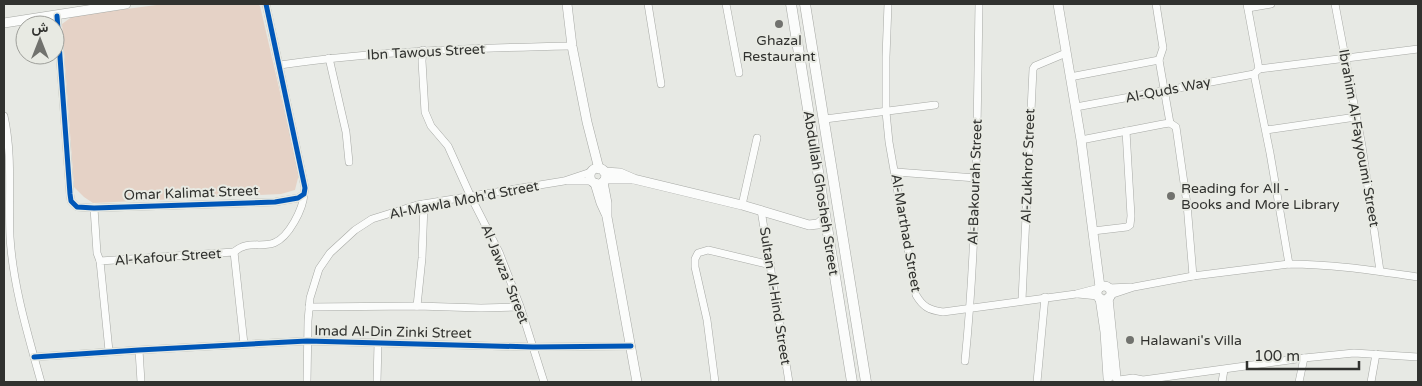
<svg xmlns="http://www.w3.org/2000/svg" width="1422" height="386" viewBox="0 0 1422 386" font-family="'Varela Round',Vazirmatn,sans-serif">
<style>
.green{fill:#e5d2c6}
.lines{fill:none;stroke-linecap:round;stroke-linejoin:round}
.minor-casing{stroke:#a7a9a5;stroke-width:8}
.tertiary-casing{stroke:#a7a9a5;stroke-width:10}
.primary-casing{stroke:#a7a9a5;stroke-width:11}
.minor{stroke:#fbfcfb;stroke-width:7}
.tertiary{stroke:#fbfcfb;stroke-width:9}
.primary{stroke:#fbfcfb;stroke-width:10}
.cycleway-casing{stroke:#e8eae3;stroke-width:8}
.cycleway{stroke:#0057b8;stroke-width:5}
.poi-dot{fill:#71726e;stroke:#e8eae3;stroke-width:2}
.labels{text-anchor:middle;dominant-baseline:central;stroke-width:4;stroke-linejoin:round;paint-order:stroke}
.poi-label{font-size:14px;fill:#31322f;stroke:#e8eae3;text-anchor:start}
.street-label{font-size:14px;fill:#31322f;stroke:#e8eae3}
</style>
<rect width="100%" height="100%" fill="#e7e9e4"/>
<path class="green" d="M164,4H258L260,6L299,174L295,190L281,194L93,203L84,197L74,187L62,24L73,16Z"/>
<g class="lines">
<g class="minor-casing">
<g id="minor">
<path d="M648,4L661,84"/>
<path d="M726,4L739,73"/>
<path d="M888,4L886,57V112L889,142L916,295C923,307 929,310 943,312L1076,294L1099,288"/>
<path d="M1156,4L1163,48L1159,60L1170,123"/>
<path d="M1247,4L1259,69"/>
<path d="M1335,4L1362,146L1380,271"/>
<path d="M1248,8L1271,4"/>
<path d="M57,16L70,194L71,201L77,207L94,208L275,202L298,198L304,194L305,188L266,4"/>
<path d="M423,50L422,61L425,112L431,126L448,146L471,197L499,252L520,306L544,382"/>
<path d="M329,58L346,132L349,162"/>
<path d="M280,65C377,51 474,48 572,46"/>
<path d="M1259,69L1418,49"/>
<path d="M1254,74L1270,153L1289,264"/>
<path d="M1070,77L1159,60"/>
<path d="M1076,107L1254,74L1259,69"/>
<path d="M4,116C13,156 8,196 10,237C13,286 28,335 41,382"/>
<path d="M825,119L935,105"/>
<path d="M1266,130L1356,117"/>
<path d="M1081,140L1163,124L1170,123L1176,127L1187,204L1193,276"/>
<path d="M896,172L976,178"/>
<path d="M567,181H592"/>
<path d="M742,205L757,138"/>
<path d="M94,208L97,253L100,261"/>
<path d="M761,210L789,382"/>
<path d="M1093,231L1127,227L1130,225L1131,216L1126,131"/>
<path d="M234,252C248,240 259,248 274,243C289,237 303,209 304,194"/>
<path d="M1109,288L1131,287"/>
<path d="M1078,294L1098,296"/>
<path d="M1110,295L1134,287L1193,276L1289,264C1332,264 1376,271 1418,277"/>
<path d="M1022,300L1033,69L1035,66L1066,53"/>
<path d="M417,306L422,258L424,204"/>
<path d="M309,307L417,306L481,308L520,307"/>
<path d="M139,350L141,382"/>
<path d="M109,351L100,261L234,252L244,344"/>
<path d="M34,357L139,350L307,341L533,347L631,346"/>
<path d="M965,361C977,242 977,123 979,4"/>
<path d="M1119,380L1133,378L1143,380L1304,358L1354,353L1418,357"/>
<path d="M307,382L308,321L310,298L319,269L330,253L355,230L372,219L417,205L564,181L591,172"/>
<path d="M377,382L378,343"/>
<path d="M715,382L707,320L695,267V259L698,253L708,250L771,265"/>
<path d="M1037,382L1045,297"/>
<path d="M1222,382L1224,370"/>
<path d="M1299,382L1304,358"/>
<path d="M1371,382L1376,354"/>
</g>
</g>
<g class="tertiary-casing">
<g id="tertiary">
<path d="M567,4L572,46L587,122L599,169"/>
<path d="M1058,4L1081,140L1100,287"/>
<path d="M4,23L126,4"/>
<circle cx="598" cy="176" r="8"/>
<path d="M604,172L620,173L634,179L742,205L809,225L818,224L825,218"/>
<path d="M605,179H632"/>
<path d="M603,182L607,203V217L637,382"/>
<path d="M595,183L601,203L606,214"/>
<circle cx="1104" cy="293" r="7"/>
<path d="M1100,298L1105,332L1108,378"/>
<path d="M1108,298L1116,377"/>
</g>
</g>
<g class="primary-casing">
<g id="primary">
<path d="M791,4L852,382"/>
<path d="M805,4L866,382"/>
</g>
</g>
<use href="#minor" class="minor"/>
<use href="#tertiary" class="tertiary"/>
<use href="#primary" class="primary"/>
<g class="cycleway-casing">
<g id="cycleway">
<path d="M57,16L70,194L71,201L77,207L94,208L275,202L298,198L304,194L305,188L266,4"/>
<path d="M34,357L139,350L307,341L533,347L631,346"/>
</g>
</g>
<use href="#cycleway" class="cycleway"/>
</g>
<g class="poi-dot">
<circle cx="779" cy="24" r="5"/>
<circle cx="1171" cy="196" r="5"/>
<circle cx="1130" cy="340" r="5"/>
</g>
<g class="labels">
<g class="poi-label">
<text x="779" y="40" text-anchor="middle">Ghazal<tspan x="779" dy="16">Restaurant</tspan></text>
<text x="1181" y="188">Reading for All -<tspan x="1181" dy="16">Books and More Library</tspan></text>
<text x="1140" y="340">Halawani's Villa</text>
</g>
<g class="street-label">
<text transform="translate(426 52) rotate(-3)">Ibn Tawous Street</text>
<text transform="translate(1168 90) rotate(-11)">Al-Quds Way</text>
<text transform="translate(1359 138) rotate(80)">Ibrahim Al-Fayyoumi Street</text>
<text transform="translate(1028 166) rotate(-88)">Al-Zukhrof Street</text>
<text transform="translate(975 182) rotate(-88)">Al-Bakourah Street</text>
<text transform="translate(191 193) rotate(-2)">Omar Kalimat Street</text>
<text transform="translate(821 193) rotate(81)">Abdullah Ghosheh Street</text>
<text transform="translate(464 200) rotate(-11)">Al-Mawla Moh'd Street</text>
<text transform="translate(906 233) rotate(80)">Al-Marthad Street</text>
<text transform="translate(168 257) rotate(-4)">Al-Kafour Street</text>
<text transform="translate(505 274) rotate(68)">Al-Jawza' Street</text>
<text transform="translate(775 296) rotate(81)">Sultan Al-Hind Street</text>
<text transform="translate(393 332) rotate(1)">Imad Al-Din Zinki Street</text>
</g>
</g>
<rect width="1422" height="386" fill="none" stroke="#31322f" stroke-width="10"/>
<g transform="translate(40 40)"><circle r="24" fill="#e8eae3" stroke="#9fa09b"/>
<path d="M0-4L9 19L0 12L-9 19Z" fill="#71726e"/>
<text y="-8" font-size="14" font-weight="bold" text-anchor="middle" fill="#31322f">ش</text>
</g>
<path d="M1247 361v8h112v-8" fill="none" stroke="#31322f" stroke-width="2.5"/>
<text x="1254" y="361" font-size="15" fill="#31322f" stroke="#e8eae3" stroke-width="4" paint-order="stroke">100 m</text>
</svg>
